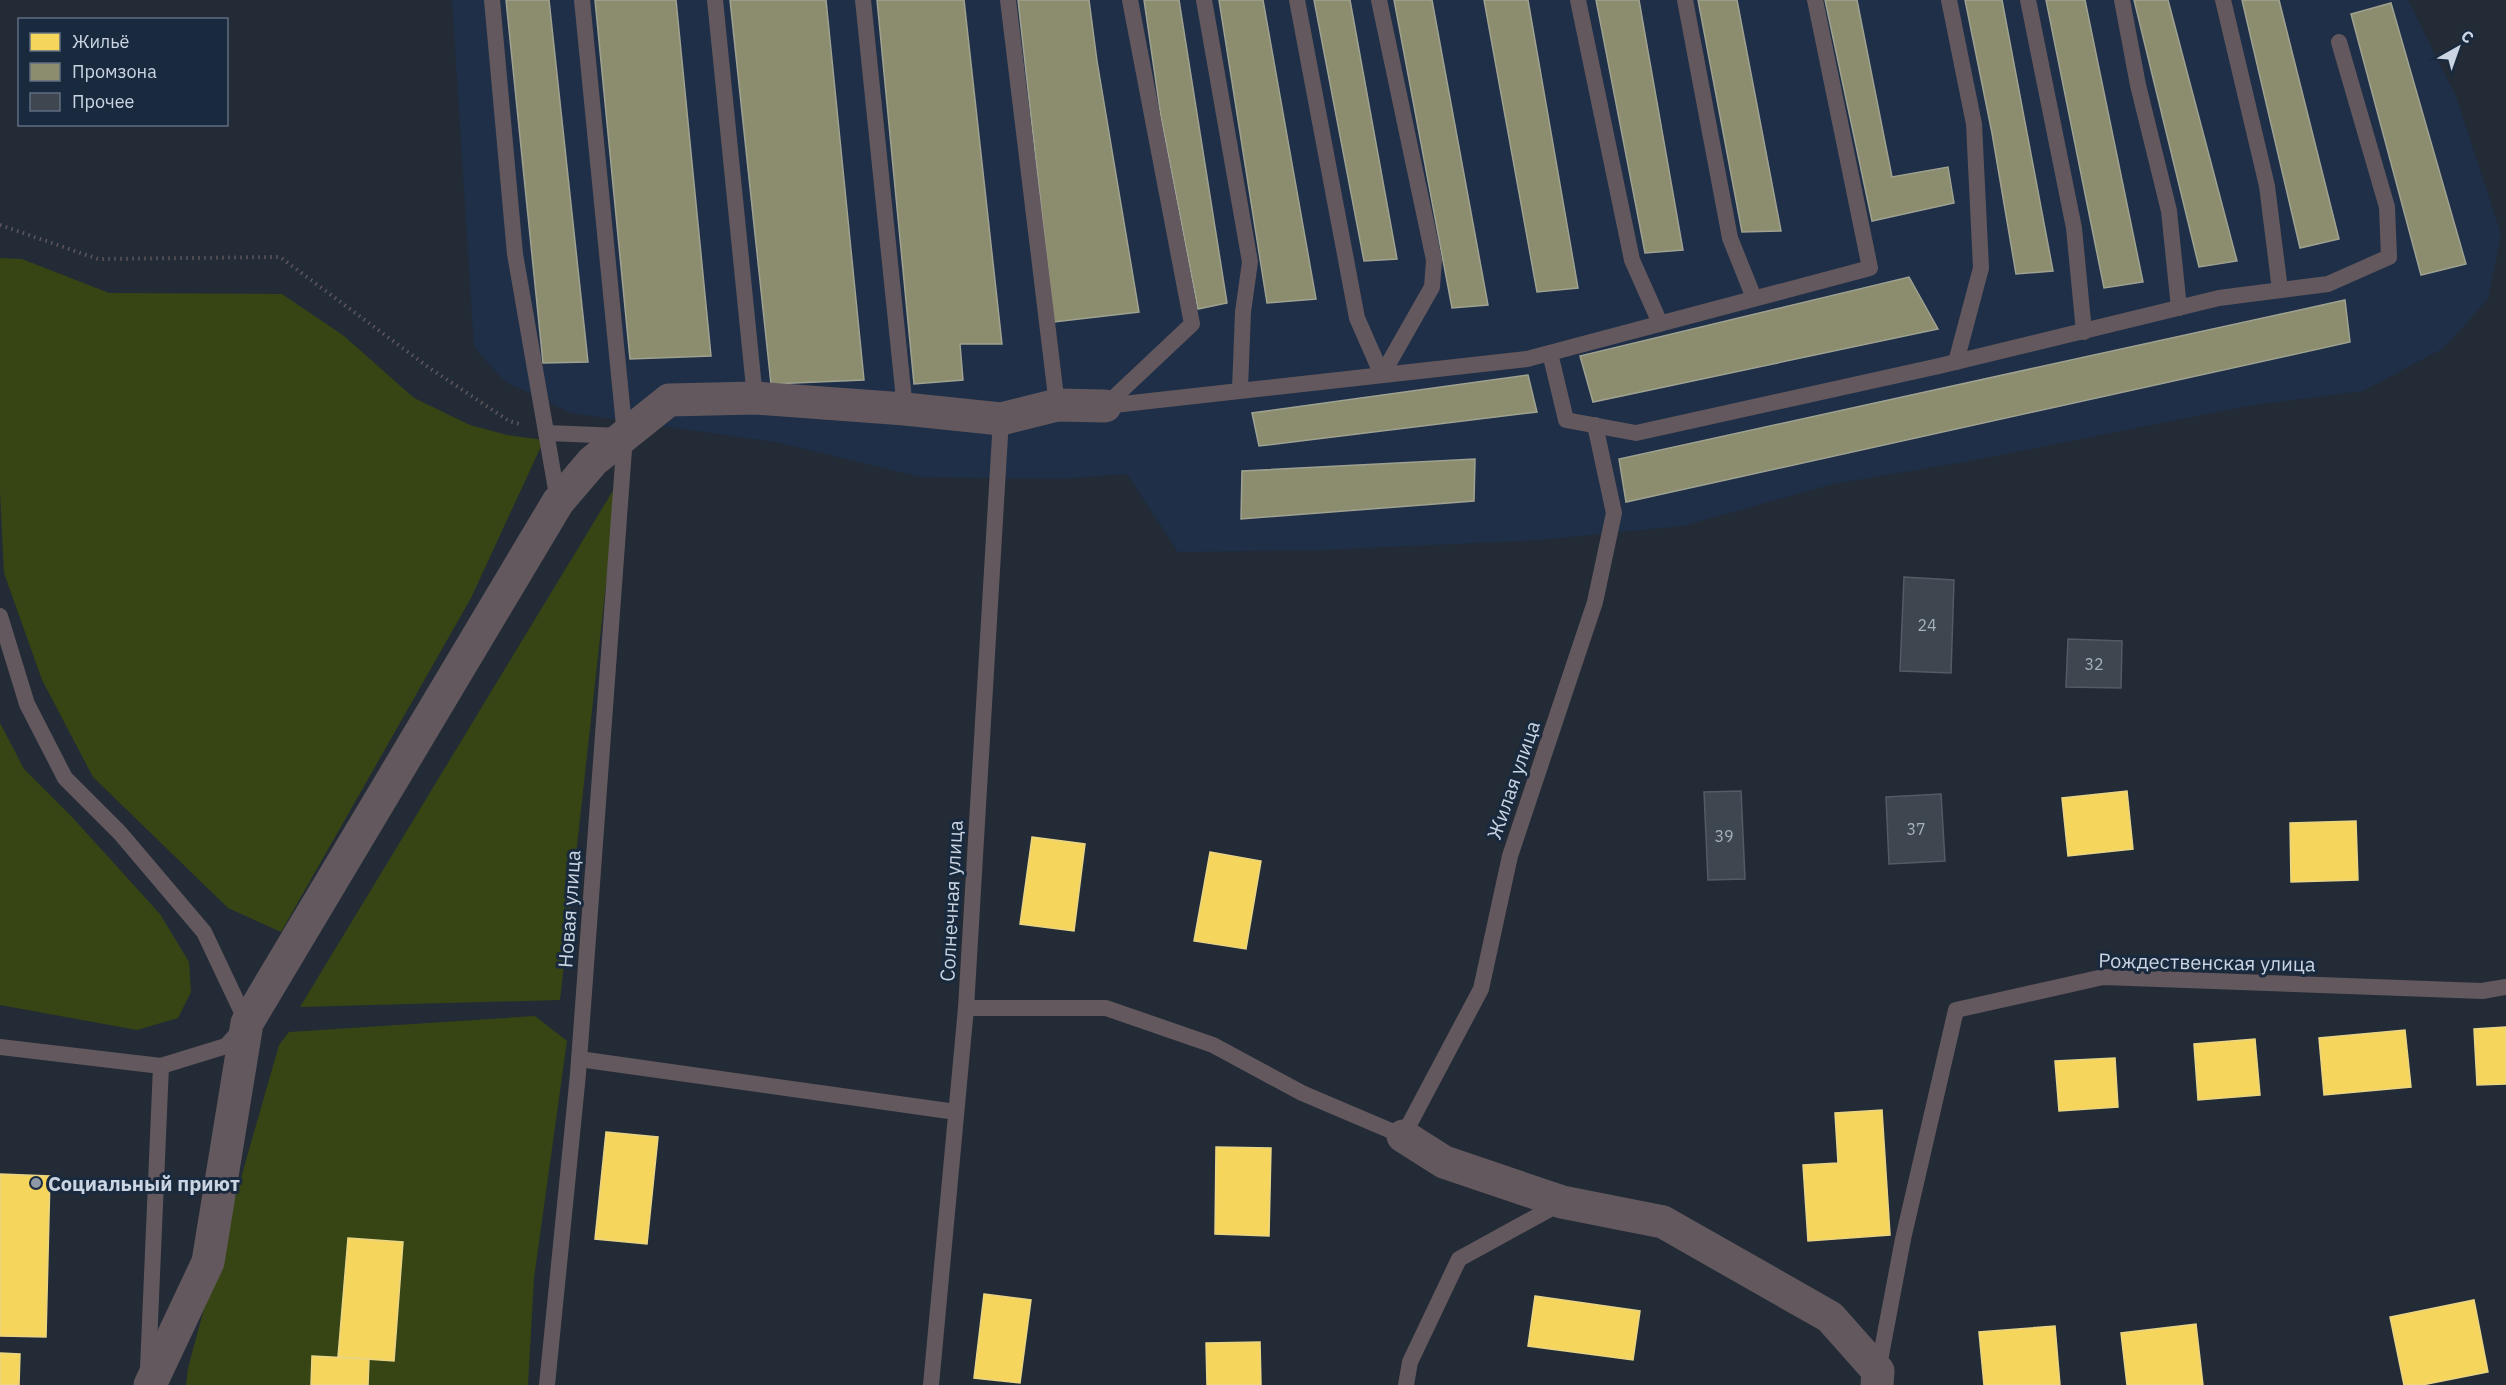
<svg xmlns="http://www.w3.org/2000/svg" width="2506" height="1385" viewBox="0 0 2506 1385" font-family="'IBM Plex Sans',sans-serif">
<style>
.built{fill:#1e2f47}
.green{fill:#374514}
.homes{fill:#f6d55c;stroke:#e9d584;stroke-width:1.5}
.industry{fill:#8c8c6e;stroke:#9fa291;stroke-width:1.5}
.building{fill:#3e4650;stroke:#545b65;stroke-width:1.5}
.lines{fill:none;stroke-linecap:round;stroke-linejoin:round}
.path{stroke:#5e565d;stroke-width:4;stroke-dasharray:1.5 4.5;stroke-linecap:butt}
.service{stroke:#63585d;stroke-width:16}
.minor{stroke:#63585d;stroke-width:33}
.poi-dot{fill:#8f99a6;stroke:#1a2a3e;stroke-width:2}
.labels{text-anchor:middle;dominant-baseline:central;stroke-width:6;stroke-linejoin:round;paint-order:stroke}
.number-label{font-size:16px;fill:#a7b0be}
.street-label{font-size:20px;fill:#cad4e2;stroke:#1a2a3e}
.poi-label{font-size:20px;font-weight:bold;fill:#cad4e2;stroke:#1a2a3e;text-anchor:start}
</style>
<rect width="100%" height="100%" fill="#222b36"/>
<path class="built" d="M452,0H2408L2457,99L2501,234L2488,299L2444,348L2363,391L2248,406L1970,461L1833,484L1683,526L1540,540L1322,550L1178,552L1127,474L1059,479L921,477L775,442L571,413L504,381L474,347Z"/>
<g class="green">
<path d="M0,258L22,259L109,293L282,294L344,336L414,398L470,425L507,435L544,440L471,598L281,932L228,908L93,777L42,680L4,573L0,492Z"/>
<path d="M617,484L560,1000L300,1007Z"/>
<path d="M0,723L24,769L72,817L160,914L189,962L191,992L178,1018L137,1030L0,1005Z"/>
<path d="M535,1016L567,1041L534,1278L528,1385H186L188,1368L214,1272L279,1045L289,1032Z"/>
</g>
<g class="homes">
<path d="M2127,791L2133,849L2068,856L2062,798Z"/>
<path d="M2356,821L2358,880L2291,882L2290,823Z"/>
<path d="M1032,837L1085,844L1074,931L1020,924Z"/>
<path d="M1210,852L1261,861L1246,949L1194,941Z"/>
<path d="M2506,1027V1084L2477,1085L2474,1029Z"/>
<path d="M2405,1030L2411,1087L2324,1095L2319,1038Z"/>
<path d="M2255,1039L2260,1095L2198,1100L2194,1044Z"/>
<path d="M2115,1058L2118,1107L2059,1111L2055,1061Z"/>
<path d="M1882,1110L1890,1235L1808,1241L1803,1165L1838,1163L1835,1113Z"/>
<path d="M606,1132L658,1137L647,1244L595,1239Z"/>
<path d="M1216,1147L1271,1148L1269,1236L1215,1234Z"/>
<path d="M0,1174L50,1176L46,1337L0,1336Z"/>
<path d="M348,1238L403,1242L394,1361L338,1357Z"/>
<path d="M984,1294L1031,1300L1020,1383L974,1378Z"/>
<path d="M1535,1296L1640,1311L1633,1360L1528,1346Z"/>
<path d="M2474,1300L2488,1372L2422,1385H2404L2390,1317Z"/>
<path d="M2196,1324L2203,1385H2127L2121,1333Z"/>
<path d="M2055,1326L2060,1385H1984L1979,1332Z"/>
<path d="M1260,1342L1261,1385H1207L1206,1343Z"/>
<path d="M0,1353L20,1354L19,1385H0Z"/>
<path d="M312,1356L369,1359L368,1385H311Z"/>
</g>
<g class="industry">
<path d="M506,0H549L588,362L543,363Z"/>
<path d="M595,0H676L711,356L630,359Z"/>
<path d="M730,0H826L864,380L771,384Z"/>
<path d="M877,0H964L1002,344H960L963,380L914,384Z"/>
<path d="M1018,0H1089L1097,61L1139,312L1054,322Z"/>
<path d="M1144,0H1179L1227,303L1198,309L1161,117Z"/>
<path d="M1219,0H1263L1316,299L1267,303Z"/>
<path d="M1314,0H1350L1397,259L1364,261Z"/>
<path d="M1394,0H1432L1488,305L1452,308Z"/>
<path d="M1484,0H1528L1578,288L1537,292Z"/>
<path d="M1596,0H1639L1683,250L1645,253Z"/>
<path d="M1698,0H1737L1781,231L1742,232Z"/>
<path d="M1825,0H1857L1892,177L1948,167L1954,203L1872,221Z"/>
<path d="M1965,0H2002L2053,271L2016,274L1992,133Z"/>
<path d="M2046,0H2085L2143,282L2104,288Z"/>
<path d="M2134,0H2168L2237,261L2199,267Z"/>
<path d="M2242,0H2279L2339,239L2300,248Z"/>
<path d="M2391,3L2466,264L2421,275L2351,14Z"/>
<path d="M1909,277L1938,329L1593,402L1580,356Z"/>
<path d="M2345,300L2350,342L1626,502L1619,459Z"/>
<path d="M1528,375L1537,412L1259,446L1252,413Z"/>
<path d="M1475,459L1474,501L1241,519L1242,471Z"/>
</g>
<g class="building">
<path d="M1904,577L1954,580L1951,673L1900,671Z"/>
<path d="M2068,639L2122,641L2121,688L2066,687Z"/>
<path d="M1741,791L1745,879L1708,880L1704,792Z"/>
<path d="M1941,794L1945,861L1889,864L1886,797Z"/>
</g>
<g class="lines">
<path class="path" d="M0,225L98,259L280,257L428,367L509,421L520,424"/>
<g class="service">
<path d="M492,0L515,254L558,501"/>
<path d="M715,0L755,398"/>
<path d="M863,0L905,409"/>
<path d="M1008,0L1057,405"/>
<path d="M1204,0L1250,262L1243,312L1240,389"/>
<path d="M1297,0L1357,318L1382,375"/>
<path d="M1379,0L1434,260L1432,287L1382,375"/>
<path d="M1578,0L1632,260L1660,323"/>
<path d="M1685,0L1730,238L1754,298"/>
<path d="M1949,0L1974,124L1981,268L1956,362"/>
<path d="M2028,0L2074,228L2084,332"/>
<path d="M2122,0L2138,85L2169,211L2179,308"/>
<path d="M2223,0L2267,186L2280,290"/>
<path d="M1550,353L1566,420L1636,433L1939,366L2219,298L2328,284L2389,257L2387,207L2339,42"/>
<path d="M1105,406L1527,359L1870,268L1815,0"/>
<path d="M1105,406L1192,324L1130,0"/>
<path d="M547,433L621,436"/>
<path d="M0,616L27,704L65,778L120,833L204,932L247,1023L226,1046L161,1066L0,1047"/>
<path d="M966,1008H1106L1213,1045L1302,1093L1403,1136L1481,989L1510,856L1595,602L1614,513L1595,425"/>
<path d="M579,1059L956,1112"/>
<path d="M148,1368L161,1066"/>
<path d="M1878,1371L1903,1239L1956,1010L2103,977L2482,991L2506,987"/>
<path d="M547,1385L578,1074L625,436L582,0"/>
<path d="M931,1385L966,1008L1001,419"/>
<path d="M1406,1385L1410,1362L1459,1259L1561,1203"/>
</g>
<g class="minor">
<path d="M1403,1136L1444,1162L1562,1202L1663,1222L1830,1317L1878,1371L1877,1385"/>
<path d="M150,1385L208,1262L247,1023L558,502L593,461L669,400L755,398L905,409L1001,419L1057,405L1105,406"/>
</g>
</g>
<circle class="poi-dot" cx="36" cy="1183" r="6"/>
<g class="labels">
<g class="number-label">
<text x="1927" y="625">24</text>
<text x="2094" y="664">32</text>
<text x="1916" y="829">37</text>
<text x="1724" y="836">39</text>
</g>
<g class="street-label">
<text transform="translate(1513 780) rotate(-71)">Жилая улица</text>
<text transform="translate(951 901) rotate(-87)">Солнечная улица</text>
<text transform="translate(569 909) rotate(-86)">Новая улица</text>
<text transform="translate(2207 962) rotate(1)">Рождественская улица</text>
</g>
<g class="poi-label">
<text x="48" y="1183">Социальный приют</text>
</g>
</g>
<rect x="18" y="18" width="210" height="108" fill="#1a2a3e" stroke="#606e80" stroke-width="1.5"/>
<rect x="30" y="33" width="30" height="18" fill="#f6d55c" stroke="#606e80" stroke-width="1.5"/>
<text x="72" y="48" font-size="18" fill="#cad4e2">Жильё</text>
<rect x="30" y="63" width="30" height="18" fill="#8c8c6e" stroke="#606e80" stroke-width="1.5"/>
<text x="72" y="78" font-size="18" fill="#cad4e2">Промзона</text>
<rect x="30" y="93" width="30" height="18" fill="#3e4650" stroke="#606e80" stroke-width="1.5"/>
<text x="72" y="108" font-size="18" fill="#cad4e2">Прочее</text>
<g transform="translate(2458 48) rotate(40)" stroke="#1a2a3e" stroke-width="4.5" paint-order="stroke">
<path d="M0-4.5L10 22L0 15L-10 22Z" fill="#cad4e2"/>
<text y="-9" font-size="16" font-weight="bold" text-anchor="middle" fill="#cad4e2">С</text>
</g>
</svg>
